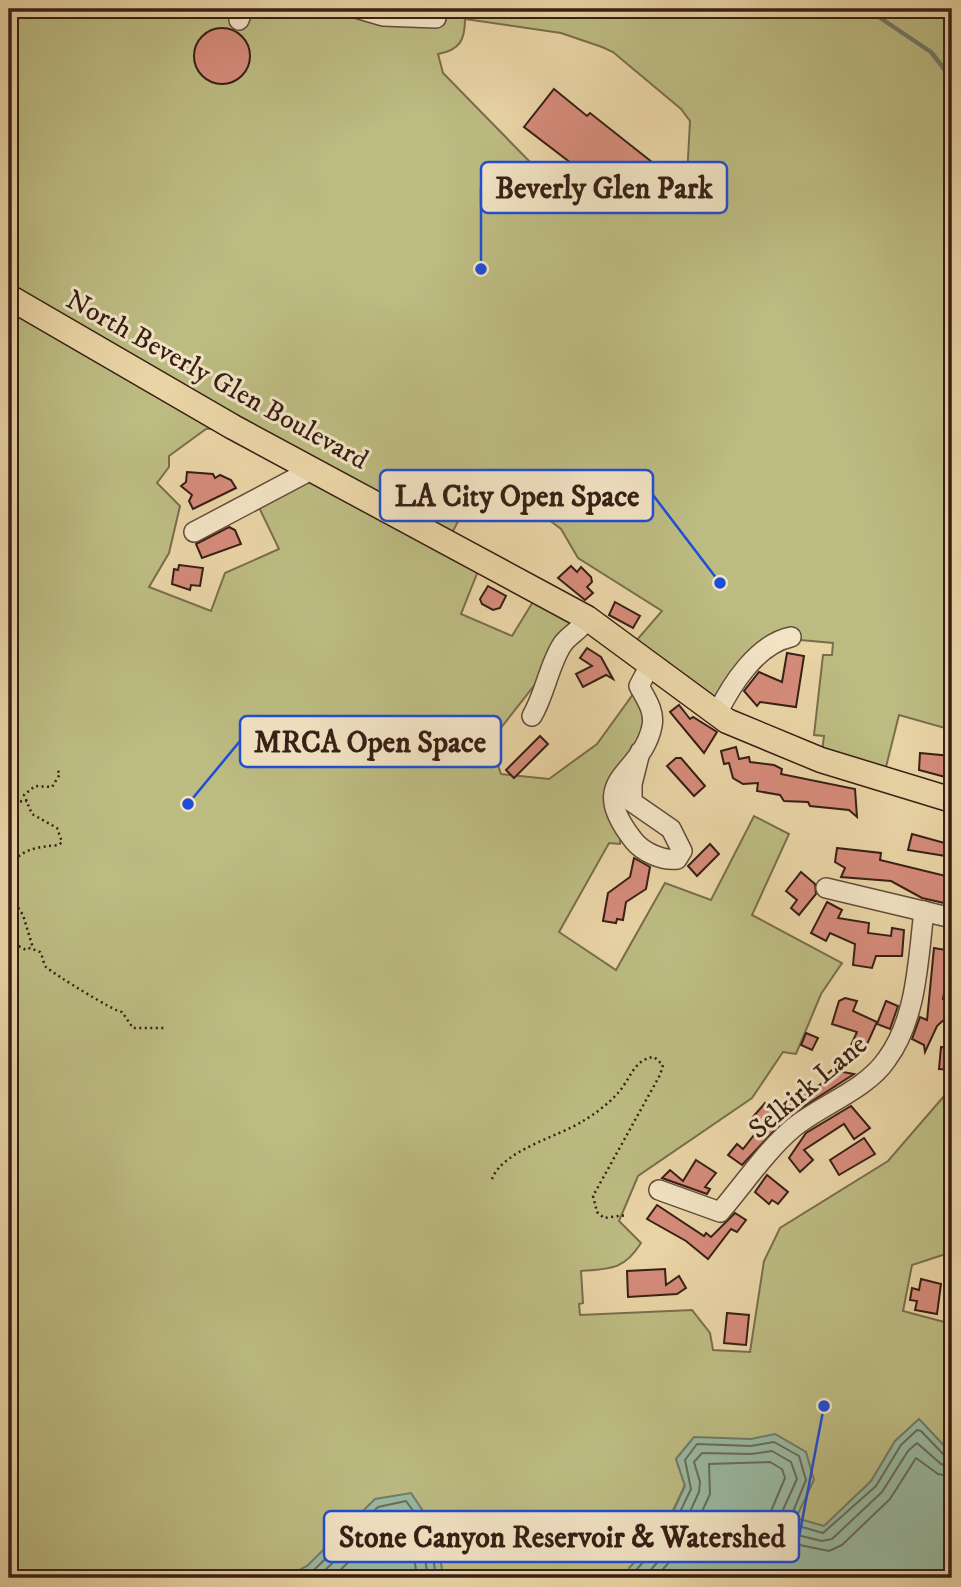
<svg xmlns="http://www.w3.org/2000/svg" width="961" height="1587" viewBox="0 0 961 1587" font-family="'IM FELL DW Pica',serif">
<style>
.green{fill:#bcbb82;stroke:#7a6d4c;stroke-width:2;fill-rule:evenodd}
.water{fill:#99b9a1;stroke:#727b69;stroke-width:2}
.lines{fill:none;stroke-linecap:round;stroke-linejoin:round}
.shore{stroke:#686c5b;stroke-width:2}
.stream{stroke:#727b69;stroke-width:4.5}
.building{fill:#d58b7a;stroke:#381f15;stroke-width:2}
.minor-casing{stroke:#644c39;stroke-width:22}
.major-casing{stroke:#381f15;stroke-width:27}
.path{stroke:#381f15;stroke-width:2.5;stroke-dasharray:2 3.5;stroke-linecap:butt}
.minor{stroke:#f1e3c4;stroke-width:19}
.major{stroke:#e9d4a5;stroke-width:24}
.labels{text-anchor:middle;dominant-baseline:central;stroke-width:6;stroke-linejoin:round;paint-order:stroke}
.street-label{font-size:28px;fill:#381f15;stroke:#f1e3c4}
.leader{fill:none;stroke:#1d4ed8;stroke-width:2.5}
.callout-dot{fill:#1d4ed8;stroke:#f1e3c4;stroke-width:2.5}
.callout{fill:#f1e3c4;stroke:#1d4ed8;stroke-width:2.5}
.callout-label{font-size:30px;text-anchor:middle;font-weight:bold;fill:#381f15}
</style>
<rect width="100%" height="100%" fill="#e9d4a5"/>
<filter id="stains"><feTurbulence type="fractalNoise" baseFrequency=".00286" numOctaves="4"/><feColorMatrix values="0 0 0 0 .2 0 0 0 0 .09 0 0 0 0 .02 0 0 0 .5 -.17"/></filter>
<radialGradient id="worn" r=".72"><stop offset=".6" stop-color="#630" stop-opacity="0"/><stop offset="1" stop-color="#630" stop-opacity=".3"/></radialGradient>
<path class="green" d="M9,9H359L436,18L448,9H952V730L899,715L883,779L821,760L824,736L814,735L823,655H832L833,643L778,638L708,708L629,649L662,611L578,558L561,529L515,494L475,490L447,542L482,561L461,614L512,636L539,592L587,618L490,742L501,774L549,779L597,744L639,686L652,711L623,772L620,844L609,843L559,932L616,970L665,883L711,900L754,816L789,834L752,915L842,963L821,994L796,1054L783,1052L752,1098L638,1176L619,1221L641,1243C624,1270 610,1269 581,1271L583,1303L579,1304L580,1315L692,1310L710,1333L713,1350L750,1352L764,1261L780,1228L888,1161L945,1095L952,1093V1252L912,1265L903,1311L952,1324V1503L871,1481L801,1578L691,1441L676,1459L685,1485L669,1519L662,1578H9ZM465,19L561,33L602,47L613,52L681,109L690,121L686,196L680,204L599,205L585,198L531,163L443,73L438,54C460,50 465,40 465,19ZM233,427L312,469L255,499L279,549L225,573L211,611L149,587L169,553L180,506L157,483L169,467V456L206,429Z"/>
<g class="water">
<path d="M919,1419L952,1454V1578H629V1568L665,1529L685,1486L676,1459L694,1437L751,1439L775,1434L806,1452L814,1480L796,1518L824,1526L871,1481L895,1441Z"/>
<path d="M411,1493L437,1532L443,1578H284L307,1566L375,1499Z"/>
</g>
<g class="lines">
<g class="shore">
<path d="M299,1578L312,1572L378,1507L406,1501L430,1534L436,1578"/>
<path d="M317,1578L382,1515L402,1511L422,1538L428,1578"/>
<path d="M332,1578L387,1525L397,1522L412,1542L417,1578"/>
<path d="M635,1578L636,1570L670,1533L691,1489L685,1460L697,1444L751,1446L774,1442L799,1456L806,1480L790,1519L795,1525L823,1533L876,1486L901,1445L917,1430L921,1431L945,1456L952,1458"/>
<path d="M644,1578L678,1538L699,1492L700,1482L694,1462L702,1453L751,1454L772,1451L791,1462L797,1479L782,1512V1523L793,1534L822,1541L832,1539L882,1492L908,1451L917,1443L941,1464L952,1467"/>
<path d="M655,1578L689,1540L710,1494L709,1464L770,1462L782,1469L785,1478L771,1511L775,1532L790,1543L829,1551L842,1545L890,1499L916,1458L938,1474L952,1477"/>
</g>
<path class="stream" d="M867,9L931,52L952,79"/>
</g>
<g class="building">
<circle cx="222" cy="56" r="28"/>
<path d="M554,89L587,116L590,113L662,170L663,179L652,193L648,190L643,196L629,201L612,187L622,174L606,162L592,179L524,127Z"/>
<path d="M187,472L213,474L215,478L220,475L231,480L236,488L193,509L189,501L192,495L181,486L186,482Z"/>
<path d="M229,527L235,530L241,544L202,558L196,544Z"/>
<path d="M179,565L203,568L200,586L191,585L190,590L172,584L174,569L178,570Z"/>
<path d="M571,566L577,572L581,567L591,577L592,582L587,587L593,593L585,600L558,578Z"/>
<path d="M488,586L506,596L500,608L493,610L482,604L480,599Z"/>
<path d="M615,602L640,616L633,628L609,615Z"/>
<path d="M587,648L601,657L613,679L606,675L583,687L576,674L592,666L580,658Z"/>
<path d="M787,653L804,656L796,707L760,702L757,706L744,691L759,672L782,682Z"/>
<path d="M679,705L690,719L693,717L717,732L704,753L670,712Z"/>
<path d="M540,736L548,744L514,778L506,770Z"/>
<path d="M736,747L739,759L749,757L750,762L774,765L782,769L781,774L855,789L857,817L849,810L810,806L808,802L784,801L780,795L757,791L758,783L743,784L733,778L729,763L724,764L721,751Z"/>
<path d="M920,753L951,756L949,778L919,770Z"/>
<path d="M676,758H681L705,786L694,796L667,766Z"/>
<path d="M912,834L952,845V857L908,850Z"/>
<path d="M710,844L719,854L697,876L688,866Z"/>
<path d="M837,848L881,853L880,860L950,877L951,897L945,895L944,903L922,898L891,881L841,877L845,868L835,862Z"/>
<path d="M634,858L650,867L646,889L626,902L623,920L617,919L616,923L603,921L608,893L630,877Z"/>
<path d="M801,872L815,884L816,894L799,915L791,908L797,900L786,891Z"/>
<path d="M827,902L842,910L838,918L869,923L868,933L891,936L892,928L904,930L902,956H876L872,968L853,965L855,944L830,933L826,941L811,933Z"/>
<path d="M934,948L946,950L945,955L952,956V975H947L943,999L950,1000L948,1016L937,1026L925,1052L924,1045L912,1039L920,1017L927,1020Z"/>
<path d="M845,998L857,1001L853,1011L877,1022L864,1051L851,1045L857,1032L832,1024L839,1001Z"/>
<path d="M886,1001L898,1006L890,1029L877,1024Z"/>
<path d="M806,1033L818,1038L812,1050L801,1045Z"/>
<path d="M941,1047L952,1048V1070L939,1069Z"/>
<path d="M832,1070L854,1074L786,1118L742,1165L728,1155L737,1144L743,1149L761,1126L752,1118L765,1103L774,1111L796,1093L800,1099L825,1081L827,1074Z"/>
<path d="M851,1106L870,1128L854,1139L844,1124L804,1150L813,1160L800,1172L789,1158L806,1133Z"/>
<path d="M864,1138L875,1154L839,1175L830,1160Z"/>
<path d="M696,1160L716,1173L705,1187L710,1189L707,1194L662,1178L670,1170L683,1181Z"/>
<path d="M767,1175L788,1192L778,1204L772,1200L769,1204L755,1192Z"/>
<path d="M657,1205L704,1236L706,1233L711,1237L735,1213L746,1220L737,1232L731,1229L708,1259L686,1241L647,1219Z"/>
<path d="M665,1269L666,1285L679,1276L686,1288L677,1294L628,1297L627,1271Z"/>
<path d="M921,1279L941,1284L937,1314L915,1310L917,1301L910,1300L912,1288L919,1290Z"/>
<path d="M727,1313L749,1315L746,1345L724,1343Z"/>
</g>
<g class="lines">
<g class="minor-casing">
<g id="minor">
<path d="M359,9L383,16L436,18"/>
<path d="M239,20L243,9"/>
<path d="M194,532L313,469"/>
<path d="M717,714C731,685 757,644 791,637"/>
<path d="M532,716C545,694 549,665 562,645C569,634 581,631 587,618"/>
<path d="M640,752L632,784V802L671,829L682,851L677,859C662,861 643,852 634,841C583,777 642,777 652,726C655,711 646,699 639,686L650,665"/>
<path d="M826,888L952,918"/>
<path d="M659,1190L720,1212C744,1184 765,1152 793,1128C822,1104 865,1091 887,1059C917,1018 918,960 924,911"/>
</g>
</g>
<g class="major-casing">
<path id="major" d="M9,297L233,427L587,618L727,721L821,760L952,800"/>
</g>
<g class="path">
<path d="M9,802L27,801"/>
<path d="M9,870C18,849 37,847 59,845L62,842L57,828L32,814L24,795L35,786L52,787L60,774L56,768"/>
<path d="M9,894L23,915L33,948"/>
<path d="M9,941L26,950L30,948L40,952C43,956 43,964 46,967C54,974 115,1012 122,1012L133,1028H165"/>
<path d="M492,1179C503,1150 558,1137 583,1121C595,1114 608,1104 617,1094C630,1081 633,1059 654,1057L663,1065L660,1075L593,1196L597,1212L604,1218L627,1215"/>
</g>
<use href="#minor" class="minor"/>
<use href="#major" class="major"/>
</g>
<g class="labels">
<g class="street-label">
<text transform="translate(217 380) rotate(29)">North Beverly Glen Boulevard</text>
<text transform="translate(808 1087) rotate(-40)">Selkirk Lane</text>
</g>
</g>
<path class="leader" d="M481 269L481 188M720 583L653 495M188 804L240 741M824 1406L799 1537"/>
<g class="callout-dot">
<circle cx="481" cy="269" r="7"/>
<circle cx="720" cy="583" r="7"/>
<circle cx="188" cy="804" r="7"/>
<circle cx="824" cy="1406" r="7"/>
</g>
<g class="callout">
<rect x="481" y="162" width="246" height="51" rx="7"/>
<rect x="380" y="470" width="273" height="51" rx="7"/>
<rect x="240" y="716" width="261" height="51" rx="7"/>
<rect x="324" y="1511" width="475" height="51" rx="7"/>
</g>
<g class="callout-label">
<text x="604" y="198">Beverly Glen Park</text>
<text x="517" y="506">LA City Open Space</text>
<text x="370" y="752">MRCA Open Space</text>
<text x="562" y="1547">Stone Canyon Reservoir &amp; Watershed</text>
</g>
<rect width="961" height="1587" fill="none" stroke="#e9d4a5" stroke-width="35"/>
<rect x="10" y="10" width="940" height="1566" fill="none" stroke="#381f15" stroke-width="3.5"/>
<rect x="18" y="18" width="926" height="1552" fill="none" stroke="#381f15" stroke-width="2"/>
<rect width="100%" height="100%" filter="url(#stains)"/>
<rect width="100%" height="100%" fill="url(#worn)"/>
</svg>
